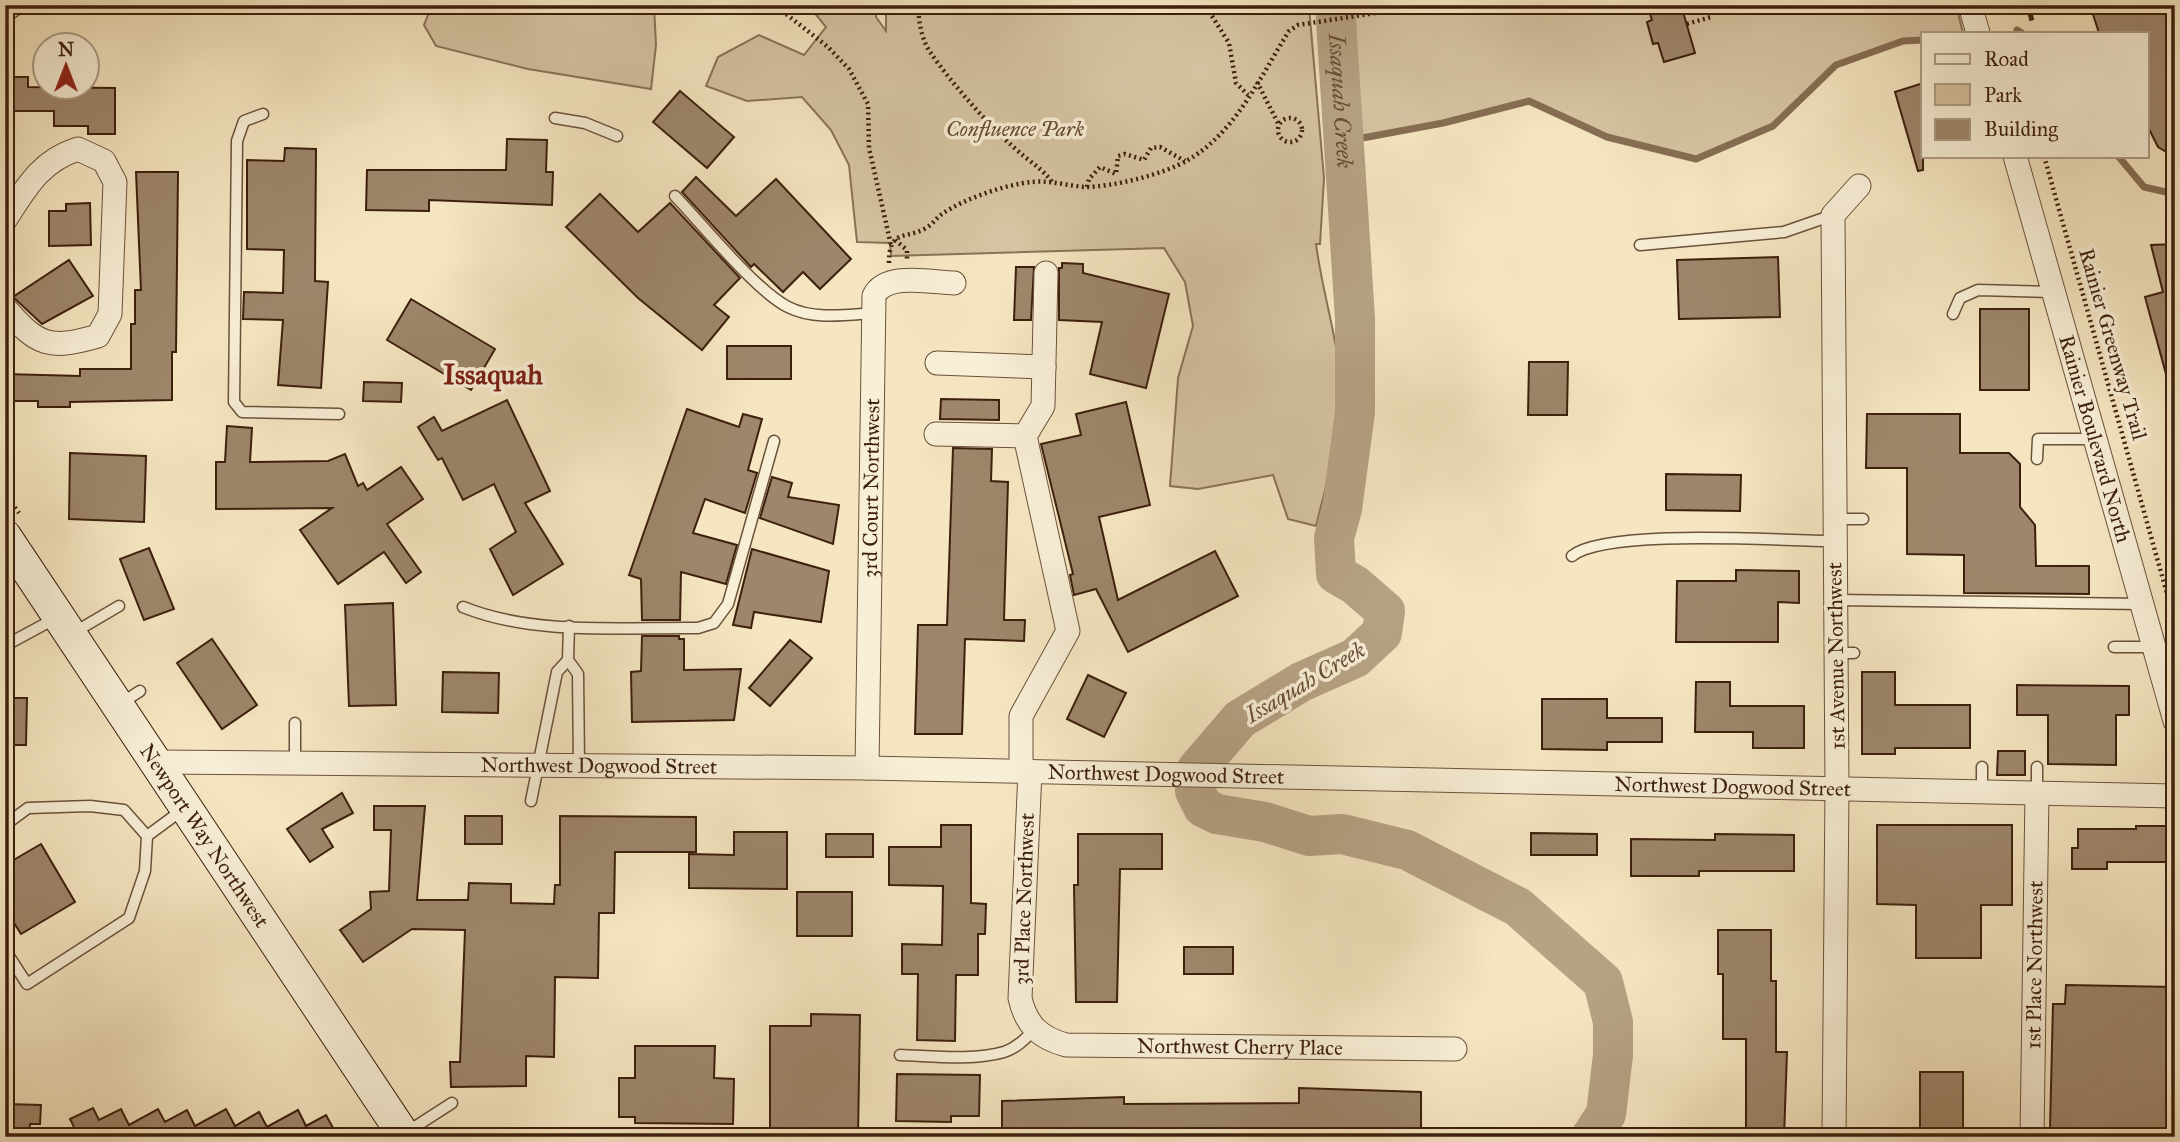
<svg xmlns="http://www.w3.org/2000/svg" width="2180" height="1142" viewBox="0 0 2180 1142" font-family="'IM FELL Great Primer',serif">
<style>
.green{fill:#d6c4a2;stroke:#8a7258;stroke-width:2}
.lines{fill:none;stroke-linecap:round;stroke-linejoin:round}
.stream{stroke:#866e54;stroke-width:7}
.river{stroke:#b6a284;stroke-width:40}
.building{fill:#9d866b;stroke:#3d1f0d;stroke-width:2}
.lane-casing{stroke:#6b513a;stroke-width:13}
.street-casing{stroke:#6b513a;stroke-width:25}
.secondary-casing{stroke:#3d1f0d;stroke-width:34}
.path{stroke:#3d1f0d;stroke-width:4.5;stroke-dasharray:2 3.5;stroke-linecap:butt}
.lane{stroke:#f8efd7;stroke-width:10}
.street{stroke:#f8efd7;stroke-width:23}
.secondary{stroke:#f8efd7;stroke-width:32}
.rail{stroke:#3d1f0d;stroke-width:5;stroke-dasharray:12 12;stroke-linecap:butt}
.labels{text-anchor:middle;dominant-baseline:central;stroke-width:7;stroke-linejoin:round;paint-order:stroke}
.park-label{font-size:21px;font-style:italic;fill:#634832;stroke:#f8efd7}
.street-label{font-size:21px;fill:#3d1f0d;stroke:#f8efd7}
.water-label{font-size:23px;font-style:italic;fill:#674d37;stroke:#f8efd7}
.district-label{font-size:28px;font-weight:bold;fill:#7a1f14;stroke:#f8efd7}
</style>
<rect width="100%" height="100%" fill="#f5e6c1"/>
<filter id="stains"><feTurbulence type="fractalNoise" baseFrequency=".00286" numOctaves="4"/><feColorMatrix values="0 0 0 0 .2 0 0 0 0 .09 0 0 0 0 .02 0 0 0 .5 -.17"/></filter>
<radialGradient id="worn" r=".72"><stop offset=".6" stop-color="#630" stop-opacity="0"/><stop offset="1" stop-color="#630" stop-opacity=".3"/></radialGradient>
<g class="green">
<path d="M432,5H654L656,45L651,89L528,69L436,46L424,25Z"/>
<path d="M813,5H876V17L886,31V5H1312L1309,7L1324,178L1320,244H1316C1322,291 1337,336 1341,382C1344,424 1326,485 1316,526L1288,519L1273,475L1198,489L1170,486L1178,378L1193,326L1185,282L1164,248L891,256L890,243L857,242L849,165L831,130L802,97L747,101L706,86L718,57L759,35L804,55L826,27L813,11Z"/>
<path d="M1335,5H1956L1963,33H1923V40L1903,41L1836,65L1773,126L1696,159L1607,137L1529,101L1443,123L1341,142Z"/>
</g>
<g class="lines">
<g class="stream">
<path d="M2017,30L2022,33"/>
<path d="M1341,142L1443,123L1529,101L1607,137L1696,159L1773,126L1836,65L1903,41L1923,40"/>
<path d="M2118,156L2144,187L2175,194"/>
</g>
<path class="river" id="s1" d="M1335,5L1355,319V412L1342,509L1334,538L1336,574L1355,585L1385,611L1382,633L1355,658L1301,682L1240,719L1197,769L1195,791L1203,807L1217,814L1265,822L1309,836L1342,834L1407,850L1518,907L1603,982L1613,1022V1055L1606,1114L1591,1137"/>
</g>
<g class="building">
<path d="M1647,5H1681L1695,53L1664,62L1658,43L1653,44L1647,22L1652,20Z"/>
<path d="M2090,5H2175V157L2158,147L2147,125V33H2099Z"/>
<path d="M5,77H28V87L115,88V134H88V126H54V111H5Z"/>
<path d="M1923,83V170L1918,171L1895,92Z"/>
<path d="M680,91L734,137L707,168L653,122Z"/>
<path d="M507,139L547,140L546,172H553L552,205L429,200V211L366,210L367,170H506Z"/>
<path d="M285,148L316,149L315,281L328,282L321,388L278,385L283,320L243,319L244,292L283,293L284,250L247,249V160L284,161Z"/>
<path d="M136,172H178L176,352H172V400L70,402V407H38V401H5V374L80,376V369H131V324H135V290H141Z"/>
<path d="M696,177L736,216L776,179L851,259L820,289L803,272L783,292L754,264L751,267L682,192Z"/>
<path d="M600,194L638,232L670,203L740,278L714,305L729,317L702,350L638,298L566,227Z"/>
<path d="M90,203L91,245L49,246V211H66V204Z"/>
<path d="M2175,244V384L2169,385L2145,297L2163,292L2151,245Z"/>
<path d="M1778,257L1780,317L1679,319L1677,260Z"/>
<path d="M69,260L93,296L42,324L13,297Z"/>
<path d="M1062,263L1083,264V273L1169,294L1146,388L1090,374L1102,322L1059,320V268H1062Z"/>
<path d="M1016,267H1034L1031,320H1014Z"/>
<path d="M411,299L495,349L471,390L387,340Z"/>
<rect x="1980" y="309" width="49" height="81"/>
<rect x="727" y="346" width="64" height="33"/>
<path d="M1529,362H1568L1567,415H1528Z"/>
<path d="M364,382L402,383L401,402L363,401Z"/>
<path d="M941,399L999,400V420L940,419Z"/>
<path d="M507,400L550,491L525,503L563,564L513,595L490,549L516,532L494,484L463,500L442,458L438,460L418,427L434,417L442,431Z"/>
<path d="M1126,402L1150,505L1099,517L1118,600L1215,551L1238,596L1128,652L1096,589L1074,595L1070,575L1073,574L1041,444L1081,435L1076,414Z"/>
<path d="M687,409L739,427L743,414L762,419L748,470L757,473L745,513L705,499L693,533L737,545L726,584L681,572L680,620H642L641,579L629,575Z"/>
<path d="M1867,414H1960V453H2009L2020,464V507L2035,525L2036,566H2089V594L1964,593V555L1907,554V468H1866Z"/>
<path d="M227,426L252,428L250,462L328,461L345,454L358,486L363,483L367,490L401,467L423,499L387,524L421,572L406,583L384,552L338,584L300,530L332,508L216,509V462H225Z"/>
<path d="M953,448L992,449L991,481L1008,482L1004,620H1025L1024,641L965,639L962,734H915L918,625H947Z"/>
<path d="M70,453L146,456L144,522L69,519Z"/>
<path d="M1666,474L1741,475L1740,511L1666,510Z"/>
<path d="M772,477L792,483L788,497L839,505L833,544L760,518Z"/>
<path d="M149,548L174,609L144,620L120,559Z"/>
<path d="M752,549L829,571L821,622L754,612L751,628L733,625Z"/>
<path d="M1736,570L1799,571V603L1778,602V642H1676L1677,581H1736Z"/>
<path d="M393,603L396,705L349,706L345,605Z"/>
<path d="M642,636H679V639H684V670L741,669L734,720L632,722L631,672L641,671Z"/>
<path d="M212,639L257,705L222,729L177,663Z"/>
<path d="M790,640L812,658L770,706L749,688Z"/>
<path d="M443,672L499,673L498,713L442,712Z"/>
<path d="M1862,672H1895V705H1970V748H1895V754H1862Z"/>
<path d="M1088,675L1126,693L1104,737L1067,719Z"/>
<path d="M1696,682H1730V706H1804V748H1753V732H1695Z"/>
<path d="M2017,685L2129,686V715H2116V765L2048,764V715H2017Z"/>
<path d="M5,698H27L26,745H5Z"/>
<path d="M1542,699H1607V718H1662V742H1607V750L1542,749Z"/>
<path d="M1998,751H2025V775H1997Z"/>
<path d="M342,793L353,813L322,829L333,847L310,862L287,829Z"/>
<path d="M374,806H425L417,900H468L469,883L511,884V903L554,904L555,885H560V816L696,817V852H615L614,913H599L598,978L555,977L554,1057L526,1056V1086L451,1087L450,1062H460L465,930L412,929L363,962L340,930L371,909L370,892L389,891L391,830H374Z"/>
<rect x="465" y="816" width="37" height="28"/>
<path d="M941,825H971V903L986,904L985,934H978V975H956L955,1041L917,1040L918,974H902V944L942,945L943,886L889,885V847H941Z"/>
<path d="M1877,825H2012V905H1981V958H1916V905L1877,904Z"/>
<path d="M2136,826H2175V843H2167V862H2107V869H2072V848H2078V829H2136Z"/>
<path d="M734,832H787V889L689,888V854L734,855Z"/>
<path d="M1531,833L1597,834V855H1531Z"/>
<rect x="826" y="834" width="47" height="23"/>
<path d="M1078,834H1162V869H1120L1117,1002H1076L1074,885H1078Z"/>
<path d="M1715,834L1794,835V871H1699V876H1631V839L1715,840Z"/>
<path d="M41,844L75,902L21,934L5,909V865Z"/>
<rect x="797" y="892" width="55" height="44"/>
<path d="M1718,930H1771V981H1776V1052H1787L1784,1137H1746V1039H1723V974H1718Z"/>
<rect x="1184" y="947" width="49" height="27"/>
<path d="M2066,985L2175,987V1137H2109V1130L2050,1129L2053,1004H2065Z"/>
<path d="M811,1014L860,1015L858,1137H770V1026H811Z"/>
<path d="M635,1046H715L714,1078L734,1079L733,1124L635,1123V1117H619V1078H635Z"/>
<rect x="1920" y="1072" width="43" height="62"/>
<path d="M897,1074L980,1075L979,1116H951V1122L896,1121Z"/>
<path d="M1299,1088L1421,1092V1131H1349V1137H1002V1101L1124,1097V1104L1299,1103Z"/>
<path d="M5,1104L41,1105L40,1124H30L29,1137H5Z"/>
<path d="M93,1108L99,1120L121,1109L129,1125L158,1109L165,1122L187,1110L195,1126L226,1109L235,1126L259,1112L267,1127L298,1110L306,1126L326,1115L338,1137H65L76,1131L70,1119Z"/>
</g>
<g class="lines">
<g class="lane-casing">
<g id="lane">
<path d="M5,18L23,5"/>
<path d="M263,114L244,121L237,141L234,402L242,412L339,414"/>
<path d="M555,118L585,123L617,136"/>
<path d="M675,196C702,224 756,291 788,307C813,320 846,315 874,313"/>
<path d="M1640,245L1784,232L1833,215"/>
<path d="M1953,314L1960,298L1978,290L2055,292"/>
<path d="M2037,459L2038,439H2095"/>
<path d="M1835,519H1863"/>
<path d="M1572,556C1607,528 1783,541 1835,541"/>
<path d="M1836,600L2142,604"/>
<path d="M463,607C535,636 621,627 698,628L714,623L728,604L774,441"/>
<path d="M569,626L568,660L578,674L579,765"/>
<path d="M73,633L119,606"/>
<path d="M8,644L56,618"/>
<path d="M2114,647H2154"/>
<path d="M1836,653H1854"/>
<path d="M120,704L140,691"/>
<path d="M295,723V763"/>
<path d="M1982,791V767"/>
<path d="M2037,793V767"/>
<path d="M531,801L557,672L568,660"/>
<path d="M5,825L28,808L90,806L124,810L147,836L145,871L129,918L27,984L5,950"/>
<path d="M147,836L185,808"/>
<path d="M900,1055C932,1056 973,1061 1004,1052C1017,1048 1026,1038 1035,1029"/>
<path d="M407,1132L452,1103"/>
</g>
</g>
<g class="street-casing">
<g id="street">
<path d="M1970,5L1978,33"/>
<path id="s2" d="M2015,156L2175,721"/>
<path d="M5,220C26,188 40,161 78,149L104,161L115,182L110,314L98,336C49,350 38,346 5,308"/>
<path d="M937,363L1044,367"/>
<path d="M936,434L1025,436"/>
<path id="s3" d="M156,762L867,768L2175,796"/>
<path id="s4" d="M867,768L874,296C885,272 931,282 954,283"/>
<path d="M1021,771V716L1068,631L1025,436L1043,406L1046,273"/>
<path id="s5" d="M1030,771L1020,998C1026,1025 1040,1038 1066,1045L1455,1049"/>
<path d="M1834,1137L1837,788L1833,215L1859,186"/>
<path id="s6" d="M2032,1137L2037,793"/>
</g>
</g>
<g class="secondary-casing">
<g id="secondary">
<path id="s7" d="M5,536L405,1137"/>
</g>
</g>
<g class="path">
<path d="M780,5L786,14L828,47L849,69L868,104L869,148L891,245"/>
<path d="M918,5C919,22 921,38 930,52C952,84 994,132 1025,157C1035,165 1044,171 1052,182"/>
<path d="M1212,5V16L1229,43L1236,83L1248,95"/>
<path d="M1687,24L1711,17L1707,5"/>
<path d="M1257,82L1279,125"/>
<circle cx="1290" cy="130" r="12"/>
<path d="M2044,156L2175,622"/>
<path d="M1087,187L1089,179L1100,167L1116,174L1118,156L1125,154L1144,160L1151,148L1160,147L1185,161"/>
<path d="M895,240L907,250V260"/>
<path d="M889,263C889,228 906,240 926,228C933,224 936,218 942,214C963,199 1007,184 1032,182C1051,180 1068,186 1085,187C1112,187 1165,174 1188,160C1236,132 1260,77 1289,31L1298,25L1427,5"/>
<path d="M5,494L19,513"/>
</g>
<use href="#lane" class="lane"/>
<use href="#street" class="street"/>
<use href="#secondary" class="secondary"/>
<path class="rail" d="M2029,9L2035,33"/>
</g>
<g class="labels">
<g class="park-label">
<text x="1015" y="129">Confluence Park</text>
</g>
<g class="street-label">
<text transform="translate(2113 344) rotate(74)">Rainier Greenway Trail</text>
<text stroke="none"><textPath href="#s2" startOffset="294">Rainier Boulevard North</textPath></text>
<text stroke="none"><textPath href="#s4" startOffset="280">3rd Court Northwest</textPath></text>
<text transform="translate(1836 656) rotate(-91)">1st Avenue Northwest</text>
<text stroke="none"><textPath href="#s3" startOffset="443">Northwest Dogwood Street</textPath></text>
<text stroke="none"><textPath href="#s3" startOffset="1010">Northwest Dogwood Street</textPath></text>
<text stroke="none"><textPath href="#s3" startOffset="1577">Northwest Dogwood Street</textPath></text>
<text stroke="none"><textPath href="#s7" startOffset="360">Newport Way Northwest</textPath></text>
<text transform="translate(1024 899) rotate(-88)">3rd Place Northwest</text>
<text stroke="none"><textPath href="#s6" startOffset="172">1st Place Northwest</textPath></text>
<text stroke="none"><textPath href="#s5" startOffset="471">Northwest Cherry Place</textPath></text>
</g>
<g class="water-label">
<text stroke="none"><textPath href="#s1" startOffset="96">Issaquah Creek</textPath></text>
<text transform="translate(1305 682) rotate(-31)">Issaquah Creek</text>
</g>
<g class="district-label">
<text x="493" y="374">Issaquah</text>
</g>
</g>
<rect width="2180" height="1142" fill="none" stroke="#f5e6c1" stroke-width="28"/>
<rect x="7" y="7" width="2166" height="1128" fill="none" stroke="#3d1f0d" stroke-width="3.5"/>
<rect x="14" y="14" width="2152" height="1114" fill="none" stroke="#3d1f0d" stroke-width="2"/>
<rect x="1921" y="32" width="228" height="126" fill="#f8efd7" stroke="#ad9c86" stroke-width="2"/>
<rect x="1935" y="54" width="35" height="10" fill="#f8efd7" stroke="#ad9c86" stroke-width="2"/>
<text x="1984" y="66" font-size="21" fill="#3d1f0d">Road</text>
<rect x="1935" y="84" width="35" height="21" fill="#d6c4a2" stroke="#ad9c86" stroke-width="2"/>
<text x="1984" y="102" font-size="21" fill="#3d1f0d">Park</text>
<rect x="1935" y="119" width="35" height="21" fill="#9d866b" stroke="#ad9c86" stroke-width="2"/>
<text x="1984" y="136" font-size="21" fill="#3d1f0d">Building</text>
<g transform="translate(66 66)"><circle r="33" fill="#f8efd7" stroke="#ad9c86" stroke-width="2"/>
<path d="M0-5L12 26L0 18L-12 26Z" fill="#8f2418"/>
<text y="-10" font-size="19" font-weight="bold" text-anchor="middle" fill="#3d1f0d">N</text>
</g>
<rect width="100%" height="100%" filter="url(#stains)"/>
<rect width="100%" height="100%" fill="url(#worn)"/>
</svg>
